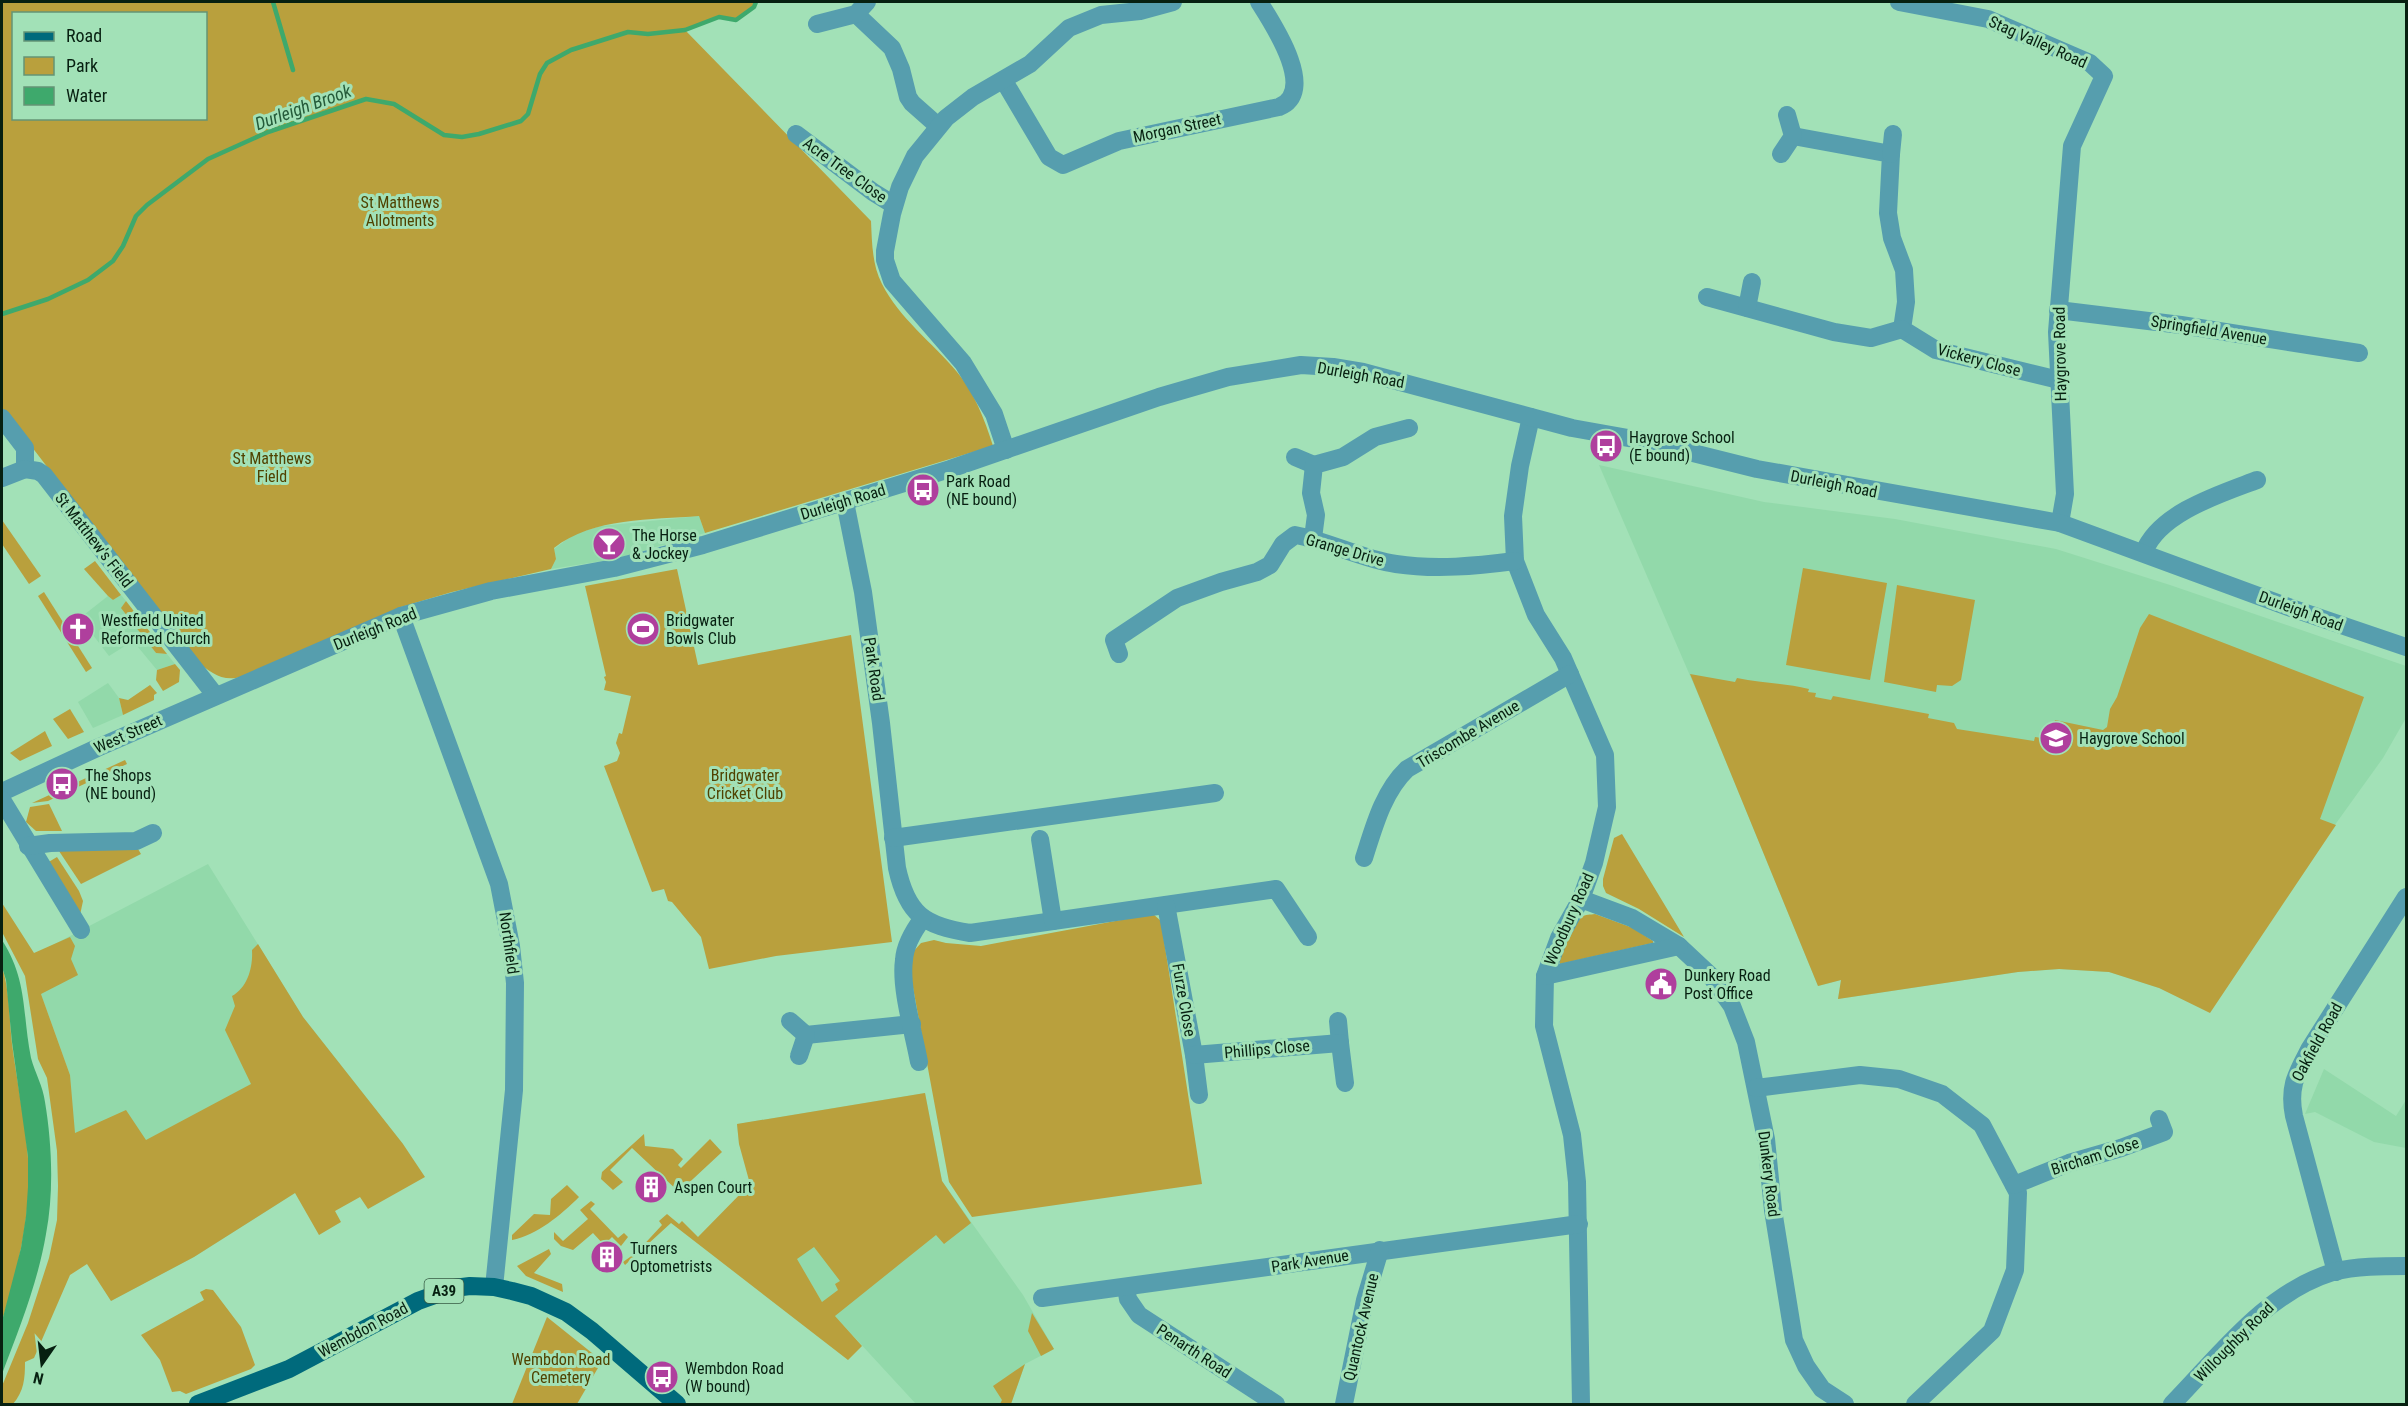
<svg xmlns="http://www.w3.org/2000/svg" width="2408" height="1406" viewBox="0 0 2408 1406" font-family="'Roboto Condensed',sans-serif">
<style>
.built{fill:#92d9aa}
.green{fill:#b9a03d;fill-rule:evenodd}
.water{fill:#3ea96c}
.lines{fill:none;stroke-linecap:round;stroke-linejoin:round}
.stream{stroke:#3ea96c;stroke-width:4.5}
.minor{stroke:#569eae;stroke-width:18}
.major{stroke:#006a7c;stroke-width:18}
.labels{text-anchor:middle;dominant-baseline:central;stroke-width:6;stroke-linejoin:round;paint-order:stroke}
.shield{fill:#a2e1b7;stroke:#365a43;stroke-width:1.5}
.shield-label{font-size:15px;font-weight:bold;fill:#072011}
.street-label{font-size:16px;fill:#072011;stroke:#a2e1b7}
.park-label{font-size:16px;fill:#504200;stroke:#a2e1b7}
.poi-label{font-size:16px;fill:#072011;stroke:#a2e1b7;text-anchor:start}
.water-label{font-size:18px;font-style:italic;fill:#255b3a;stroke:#a2e1b7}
</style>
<rect width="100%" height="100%" fill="#a2e1b7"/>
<g class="built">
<path d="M1599,465L1764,502L1895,519L2056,549L2170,585L2406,666V718L2383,758L2319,847L2159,988L2109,972L2059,969L2018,972L1838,999L1841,980L1818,986L1701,701Z"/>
<path d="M699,516L705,533L615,559L551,569L556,559L554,549L574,534L601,526Z"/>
<path d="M121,595L126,601L122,608L156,653L167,654L175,664L157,670L133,641L109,656L80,618L108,596L113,600Z"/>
<path d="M108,683L119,698L123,715L93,728L78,702Z"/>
<path d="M208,864L303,1017L403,1144L295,1193L194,1257L111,1301L69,1231L70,1075L28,958Z"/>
<path d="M2324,1069L2396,1116L2406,1100V1148L2374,1142L2315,1112L2305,1114Z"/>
<path d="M925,1093L942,1181L1023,1295L1054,1349L1025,1364L1011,1404H916L822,1302L796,1259L739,1144L737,1124Z"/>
</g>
<g class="green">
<path d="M2,2H756L754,7L736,20L719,17L685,30L871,221C872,242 872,265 882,284C899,318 933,343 957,372C974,392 985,420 993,446L705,533L699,516C652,520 593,517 554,548L556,559L551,569L452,592L401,607L241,677C221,682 211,672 196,661L2,408ZM14,14H206V118H14Z"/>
<path d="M2,520L41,576L29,584L2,544Z"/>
<path d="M95,561L121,595L113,600L108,596L84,569Z"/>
<path d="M1803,568L1887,583L1870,680L1786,665Z"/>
<path d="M677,569L698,665L851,635L892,942L776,956L709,969L701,937L672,902L668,901L664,889L652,892L604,766L617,761L620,753L616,743L619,733L622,734L631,696L604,690L606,682L604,677L606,676L585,586Z"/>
<path d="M1897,585L1975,600L1961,680L1952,686L1937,685L1936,692L1884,682Z"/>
<path d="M44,592L92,668L86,672L38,596Z"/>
<path d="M126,601L167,654L156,653L121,608Z"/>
<path d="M2149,614L2364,697L2320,819L2336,825L2210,1013L2159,988L2109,972L2059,969L2018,972L1838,999L1841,980L1818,986L1690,674L1735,682L1737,678C1761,683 1784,683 1809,689L1808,692L1816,693L1815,697L1831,700L1833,696L1929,714L1928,718L1954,723L1957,729L2034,741L2035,737L2049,739L2055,720L2103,730L2107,727L2110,709L2117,697L2140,628Z"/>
<path d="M175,664L180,670L179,682L163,691L156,680L157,670Z"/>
<path d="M150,685L157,693L154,695V700L123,715L119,698L128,700Z"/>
<path d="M70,709L84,732L68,739L53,719Z"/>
<path d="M45,731L52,746L20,761L10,753Z"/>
<path d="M125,760L127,764L48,801L32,803Z"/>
<path d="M49,804L62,831H36L26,822L30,807Z"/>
<path d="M1622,834L1684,937L1639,909L1606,893L1603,886V879L1614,838Z"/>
<path d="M57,848L138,849L141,854L81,884Z"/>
<path d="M57,857L79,891L83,901L80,915L47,863Z"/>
<path d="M2,903L34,953L70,937L75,946L71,959L78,975L41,994L70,1075L75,1133L126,1110L146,1140L251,1084L225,1030L235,1006L232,996C248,987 253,967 252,950L258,944L303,1017L403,1144L425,1177L368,1209L360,1197L335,1211L341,1222L319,1235L295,1193L194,1257L111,1301L87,1264L70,1275L34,1358L25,1362C25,1379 24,1391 13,1404H2V1386L28,1323L49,1258L57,1220L58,1186L57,1151L47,1078L38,1059L25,976L2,932Z"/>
<path d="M1153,914L1161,921L1202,1184L972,1217L949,1182L909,966L913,952L921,943L934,940L946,943L981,946Z"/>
<path d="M1595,914L1633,928L1653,941V943L1560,964C1557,955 1573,923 1581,917C1586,914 1590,915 1595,914Z"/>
<path d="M2,967C10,992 9,1018 12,1044C17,1082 25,1120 28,1158C32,1213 18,1269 2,1321V1179L3,1177Z"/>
<path d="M925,1093L942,1181L971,1223L944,1244L936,1235L835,1316L862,1346L848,1360L671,1223L625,1265L623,1262L637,1252L662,1225L659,1221L667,1214L679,1224L682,1221L698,1237L750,1184L739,1144L737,1124ZM814,1247L840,1281L835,1284L838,1290L822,1302L797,1259Z"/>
<path d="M644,1134L645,1146L673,1149L683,1159L678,1165L681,1168L710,1139L722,1152L679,1192L632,1148L610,1170L623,1182L613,1190L601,1179L602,1172Z"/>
<path d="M567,1185L579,1197C561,1215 537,1235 512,1240V1235L534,1214L550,1215L551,1199Z"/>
<path d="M591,1201L595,1204L590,1209L618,1238L624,1233L628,1237L621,1246L612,1237L604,1245L593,1233L573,1250L561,1246L554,1239V1232L563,1241L588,1219L580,1210Z"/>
<path d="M549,1249L551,1254L534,1273L562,1284L563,1292L526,1276L517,1266Z"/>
<path d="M206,1289L213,1290L241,1327L255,1365L251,1369L186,1394L180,1391L172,1392L160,1360L141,1335L204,1300L200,1292Z"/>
<path d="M1032,1313L1054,1349L1041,1356L1028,1331Z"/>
<path d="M547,1317L602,1361L577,1404H512Z"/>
<path d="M1025,1364L1011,1404H1000L1002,1400L993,1386Z"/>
</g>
<path class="water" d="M2,940C28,981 22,1013 31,1058C35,1073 43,1086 45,1102C52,1144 54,1192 46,1234C38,1282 19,1329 2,1374V1321L21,1248L26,1216L28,1187V1157L12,1042L6,980L2,967Z"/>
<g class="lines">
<g class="stream">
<path d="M273,2L293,70"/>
<path d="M2,314L48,299L88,280L113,261L123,246L136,216L147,205L208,159L268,132L366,99L394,104L444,135L462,137L479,134L521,121L528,114L540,74L547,63L571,50L628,32L648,34L685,30L719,17L736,20L754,7L756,2"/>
</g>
<g class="minor">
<path d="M1899,2L1988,19L2090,63L2104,76L2072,146L2057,332L2065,494L2060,523"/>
<path d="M856,14L892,48L901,69L908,97L912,103L938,126"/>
<path d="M817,24L856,14L867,2"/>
<path d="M1004,81L1049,157L1063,165L1119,141L1279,107C1318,92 1273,24 1259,2"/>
<path d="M796,134L873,192L894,205"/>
<path d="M1793,136L1891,154L1888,213L1892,238L1904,270L1906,302L1902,329L1936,350L2059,380"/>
<path d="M1781,154L1793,136L1787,115"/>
<path d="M1891,154L1893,134"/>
<path d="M1707,297L1834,332L1871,338L1902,329"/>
<path d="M1747,308L1752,282"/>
<path d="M2058,310L2181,325L2359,353"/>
<path d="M1531,417L1520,466L1513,516L1515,561L1536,615L1563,658L1605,755L1607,807L1594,863L1581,899L1559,938L1545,976L1544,1026L1572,1135L1577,1182L1581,1404"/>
<path d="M2,418L25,448V469L38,471L44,475L215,695"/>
<path d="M1006,450L994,414L963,363L892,281L885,260V251L892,214L900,187L915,156L946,118L973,97L1030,64L1069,28L1101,15L1140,11L1173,2"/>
<path d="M1295,457L1314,465"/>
<path d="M2,478L25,469"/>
<path d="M845,502L863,592L881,723L897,868C907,914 924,926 970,933L1276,889L1308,937"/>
<path d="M1313,538L1316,515L1311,493L1314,465L1343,457L1375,437L1409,428"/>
<path d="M2144,552C2159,513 2220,494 2257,480"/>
<path d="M401,616L499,884L511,946L515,983L514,1090L494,1287"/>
<path d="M1119,654L1114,640L1177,598L1221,582L1257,572L1270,565L1283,544L1295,535C1329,541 1361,559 1396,564C1436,570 1476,566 1515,561"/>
<path d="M2,792L97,748L401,616L491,591L614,568L703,545L950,469L1159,397L1228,377L1301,365L1333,367L1363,372L1572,428L1645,441L1757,469L2060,523L2294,609L2406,647"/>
<path d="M2,800L81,930"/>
<path d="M893,838L1215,793"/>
<path d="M1040,839L1053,921"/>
<path d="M28,846L50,843L136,841L153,833"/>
<path d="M1364,858C1374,827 1383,792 1407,769L1570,674"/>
<path d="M1581,899L1632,918L1679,946L1710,975L1732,1006L1746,1042L1766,1139L1773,1210L1794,1340L1806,1366L1822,1389L1845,1404"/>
<path d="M1166,905L1194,1055L1199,1095"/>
<path d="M1545,976L1679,946"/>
<path d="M790,1021L806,1035L912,1024"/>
<path d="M1338,1021L1340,1043"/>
<path d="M1194,1055L1340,1043L1345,1083"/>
<path d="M799,1056L806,1035"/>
<path d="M919,1062C914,1034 900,988 904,960C905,944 914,930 923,918"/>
<path d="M1756,1088L1860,1075L1899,1079L1942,1094L1982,1125L2018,1193L2015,1270L1992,1331L1915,1404"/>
<path d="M2014,1185L2069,1163L2121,1148L2164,1132L2159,1119"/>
<path d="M2336,1272L2294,1116C2288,1086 2297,1073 2310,1048L2406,897"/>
<path d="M1126,1287L1128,1299L1139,1315L1276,1404"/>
<path d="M1042,1298C1221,1275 1400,1247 1579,1224"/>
<path d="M1344,1404L1365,1300L1380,1250"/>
<path d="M2172,1404C2220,1355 2265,1293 2333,1272C2356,1266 2383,1266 2406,1266"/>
</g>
<path class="major" d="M198,1404L289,1369L418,1301L454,1288L470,1286L494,1287L512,1291L531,1296L566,1312L592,1331L677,1404"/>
</g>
<defs>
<g id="bus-disc" transform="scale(1.725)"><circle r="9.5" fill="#af3f9d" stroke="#a2e1b7"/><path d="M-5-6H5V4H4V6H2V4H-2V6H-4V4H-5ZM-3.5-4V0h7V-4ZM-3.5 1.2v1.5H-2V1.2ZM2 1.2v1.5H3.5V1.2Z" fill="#fff"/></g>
<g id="bar-disc" transform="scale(1.725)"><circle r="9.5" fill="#af3f9d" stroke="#a2e1b7"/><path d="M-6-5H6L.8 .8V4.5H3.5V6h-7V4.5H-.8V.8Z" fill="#fff"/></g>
<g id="church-disc" transform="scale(1.725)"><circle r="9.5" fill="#af3f9d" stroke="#a2e1b7"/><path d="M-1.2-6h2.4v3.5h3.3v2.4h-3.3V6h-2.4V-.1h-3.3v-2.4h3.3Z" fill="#fff"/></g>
<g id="stadium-disc" transform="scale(1.725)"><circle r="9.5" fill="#af3f9d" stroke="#a2e1b7"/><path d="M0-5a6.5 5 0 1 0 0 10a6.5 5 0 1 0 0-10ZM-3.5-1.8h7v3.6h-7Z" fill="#fff"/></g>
<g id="school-disc" transform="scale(1.725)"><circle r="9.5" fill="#af3f9d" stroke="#a2e1b7"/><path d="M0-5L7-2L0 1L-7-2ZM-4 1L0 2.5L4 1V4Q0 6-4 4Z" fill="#fff"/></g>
<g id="civic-disc" transform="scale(1.725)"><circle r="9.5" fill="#af3f9d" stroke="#a2e1b7"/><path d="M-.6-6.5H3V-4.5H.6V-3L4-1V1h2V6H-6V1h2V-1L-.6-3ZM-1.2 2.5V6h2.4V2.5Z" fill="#fff"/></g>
<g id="building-disc" transform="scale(1.725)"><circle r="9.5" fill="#af3f9d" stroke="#a2e1b7"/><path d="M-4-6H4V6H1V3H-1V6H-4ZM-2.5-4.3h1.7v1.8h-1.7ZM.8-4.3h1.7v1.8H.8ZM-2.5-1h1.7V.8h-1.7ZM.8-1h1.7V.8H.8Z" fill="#fff"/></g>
</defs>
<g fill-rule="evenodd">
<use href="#bus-disc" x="1606" y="446"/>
<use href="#bus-disc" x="923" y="490"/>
<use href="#bar-disc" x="609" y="544"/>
<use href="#church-disc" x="78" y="629"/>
<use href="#stadium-disc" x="643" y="629"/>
<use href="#school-disc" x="2056" y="738"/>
<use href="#bus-disc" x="62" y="784"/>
<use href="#civic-disc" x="1661" y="984"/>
<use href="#building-disc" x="651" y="1187"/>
<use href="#building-disc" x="607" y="1257"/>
<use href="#bus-disc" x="662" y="1377"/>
</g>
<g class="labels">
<rect class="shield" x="424.5" y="1279" width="39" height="24" rx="4.5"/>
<g class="shield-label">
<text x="444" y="1291">A39</text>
</g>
<g class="street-label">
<text transform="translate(2038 42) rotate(24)">Stag Valley Road</text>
<text transform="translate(1177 128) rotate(-12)">Morgan Street</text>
<text transform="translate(845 170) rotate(36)">Acre Tree Close</text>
<text transform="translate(2209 330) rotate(9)">Springfield Avenue</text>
<text transform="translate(2060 354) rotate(-91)">Haygrove Road</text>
<text transform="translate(1979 360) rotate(15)">Vickery Close</text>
<text transform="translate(1361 375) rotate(10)">Durleigh Road</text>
<text transform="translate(1834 484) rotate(11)">Durleigh Road</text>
<text transform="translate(843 502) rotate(-17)">Durleigh Road</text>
<text transform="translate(94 540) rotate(52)">St Matthew's Field</text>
<text transform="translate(1345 550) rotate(16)">Grange Drive</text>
<text transform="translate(2301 611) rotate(20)">Durleigh Road</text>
<text transform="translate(375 629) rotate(-22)">Durleigh Road</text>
<text transform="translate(874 669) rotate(82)">Park Road</text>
<text transform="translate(128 734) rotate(-24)">West Street</text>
<text transform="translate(1468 734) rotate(-31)">Triscombe Avenue</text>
<text transform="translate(1569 919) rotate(-66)">Woodbury Road</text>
<text transform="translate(509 943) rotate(82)">Northfield</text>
<text transform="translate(1184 1000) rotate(80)">Furze Close</text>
<text transform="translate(2317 1042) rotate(-61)">Oakfield Road</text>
<text transform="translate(1267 1049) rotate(-5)">Phillips Close</text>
<text transform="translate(2095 1156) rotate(-18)">Bircham Close</text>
<text transform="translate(1769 1174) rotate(83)">Dunkery Road</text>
<text transform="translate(1310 1261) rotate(-9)">Park Avenue</text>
<text transform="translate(1361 1327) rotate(-77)">Quantock Avenue</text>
<text transform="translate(363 1330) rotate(-28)">Wembdon Road</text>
<text transform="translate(2234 1342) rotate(-45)">Willoughby Road</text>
<text transform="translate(1194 1351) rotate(33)">Penarth Road</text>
</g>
<g class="park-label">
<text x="400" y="202">St Matthews<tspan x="400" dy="18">Allotments</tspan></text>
<text x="272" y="458">St Matthews<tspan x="272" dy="18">Field</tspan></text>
<text x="745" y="775">Bridgwater<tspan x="745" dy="18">Cricket Club</tspan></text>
<text x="561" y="1359">Wembdon Road<tspan x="561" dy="18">Cemetery</tspan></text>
</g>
<g class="poi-label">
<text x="1629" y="437">Haygrove School<tspan x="1629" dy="18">(E bound)</tspan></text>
<text x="946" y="481">Park Road<tspan x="946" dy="18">(NE bound)</tspan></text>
<text x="632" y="535">The Horse<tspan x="632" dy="18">&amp; Jockey</tspan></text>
<text x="101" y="620">Westfield United<tspan x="101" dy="18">Reformed Church</tspan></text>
<text x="666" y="620">Bridgwater<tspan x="666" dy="18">Bowls Club</tspan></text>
<text x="2079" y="738">Haygrove School</text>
<text x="85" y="775">The Shops<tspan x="85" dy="18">(NE bound)</tspan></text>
<text x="1684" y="975">Dunkery Road<tspan x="1684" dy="18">Post Office</tspan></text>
<text x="674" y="1187">Aspen Court</text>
<text x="630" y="1248">Turners<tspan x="630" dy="18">Optometrists</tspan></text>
<text x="685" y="1368">Wembdon Road<tspan x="685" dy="18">(W bound)</tspan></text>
</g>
<g class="water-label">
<text transform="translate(303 107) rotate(-20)">Durleigh Brook</text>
</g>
</g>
<rect width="2408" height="1406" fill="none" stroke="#072011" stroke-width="6"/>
<rect x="12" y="12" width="195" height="108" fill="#a2e1b7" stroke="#649475" stroke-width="1.5"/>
<rect x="24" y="32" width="30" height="9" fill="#006a7c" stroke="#649475" stroke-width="1.5"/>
<text x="66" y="42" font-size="18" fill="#072011">Road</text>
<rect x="24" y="57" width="30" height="18" fill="#b9a03d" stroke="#649475" stroke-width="1.5"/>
<text x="66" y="72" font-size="18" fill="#072011">Park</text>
<rect x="24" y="87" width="30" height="18" fill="#3ea96c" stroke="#649475" stroke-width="1.5"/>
<text x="66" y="102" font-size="18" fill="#072011">Water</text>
<g transform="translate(42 1364) rotate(194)" stroke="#a2e1b7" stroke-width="4.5" paint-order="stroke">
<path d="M0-4.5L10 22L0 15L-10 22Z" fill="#072011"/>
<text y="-9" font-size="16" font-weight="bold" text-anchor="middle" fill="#072011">N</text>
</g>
</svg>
